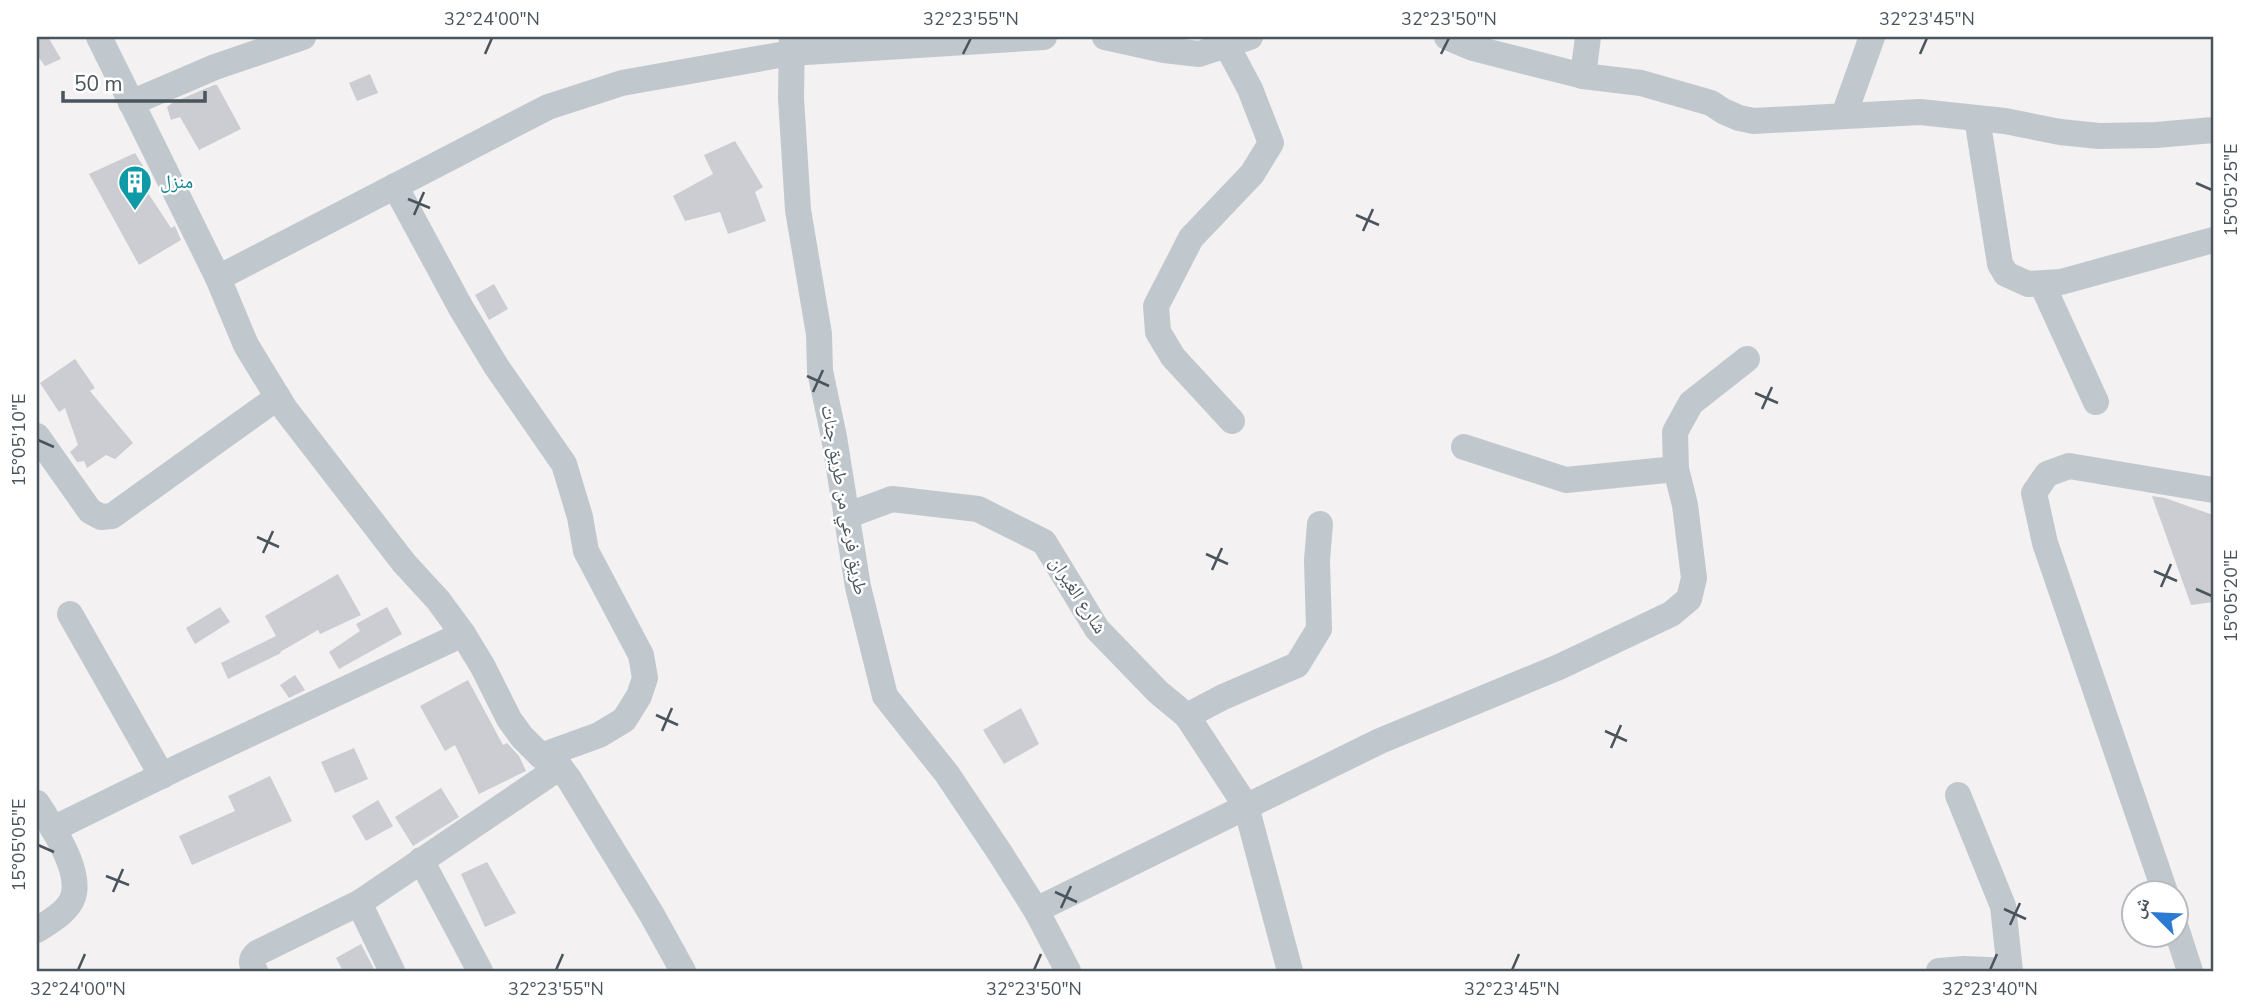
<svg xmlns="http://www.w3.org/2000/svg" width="2250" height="1008" viewBox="0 0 2250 1008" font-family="'Nunito Sans','Noto Naskh Arabic',sans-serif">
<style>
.building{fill:#cbcdd2}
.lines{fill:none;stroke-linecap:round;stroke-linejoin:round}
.minor{stroke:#c0c8ce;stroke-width:26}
.ticks{fill:none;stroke:#4a545c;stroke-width:2.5}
.labels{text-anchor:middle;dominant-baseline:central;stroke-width:5;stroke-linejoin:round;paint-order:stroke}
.culture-label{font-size:19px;fill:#0d838f;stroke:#fff;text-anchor:start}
.street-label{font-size:19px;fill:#4a545c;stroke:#fff}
.neatline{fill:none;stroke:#4a545c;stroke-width:2.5}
.ticks-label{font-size:18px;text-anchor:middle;fill:#4a545c}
</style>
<rect width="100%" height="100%" fill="#f3f1f1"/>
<g class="building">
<path d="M37,37H48L61,59L45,66L37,55Z"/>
<path d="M370,74L378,93L357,101L349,83Z"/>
<path d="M214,85H217L241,129L199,150L180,117L171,120L167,107L172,103Z"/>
<path d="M735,141L763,187L755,192L766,221L728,234L720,212L685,221L673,196L713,174L704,155Z"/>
<path d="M135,153L148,174L140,181L171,228L175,226L181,240L139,265L89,174Z"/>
<path d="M494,284L508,309L489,320L475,295Z"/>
<path d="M75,359L95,388L90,391L133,443L115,459L106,455L87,468L84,461L77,462L70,452L78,445L65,408L59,412L40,383Z"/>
<path d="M2152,496L2165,498L2213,515V602L2191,605Z"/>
<path d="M338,574L361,615L320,634L318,630L280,652L281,653L228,679L221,663L276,636L265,616Z"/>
<path d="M220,607L230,622L195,644L186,628Z"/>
<path d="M387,607L402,634L339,669L329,652L360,631L356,624Z"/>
<path d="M295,675L305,690L289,698L280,685Z"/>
<path d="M468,680L503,745L507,743L519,756L526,771L479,794L455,745L445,751L420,706Z"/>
<path d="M1021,708L1039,744L1004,764L983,730Z"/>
<path d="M354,748L368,779L335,793L321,762Z"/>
<path d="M270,776L292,821L192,865L179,836L235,811L228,796Z"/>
<path d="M441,788L459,817L413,846L395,817Z"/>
<path d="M378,800L393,826L366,841L352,816Z"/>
<path d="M487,862L516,913L485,927L461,874Z"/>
<path d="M361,944L375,971H343L336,958Z"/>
</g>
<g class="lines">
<g class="minor">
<path d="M99,37L218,278L246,345L285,409L404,563L438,600L463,634L483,667L509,719L522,737L541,756L560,767L569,779L652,915L683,971"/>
<path d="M792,37L791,98L798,210L819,334L820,371L834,437L858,587L885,696L947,774L1000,853L1036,910L1068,971"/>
<path d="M1105,37L1164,50L1199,54L1250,37"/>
<path d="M1447,37L1473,48L1583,76L1641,83L1711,103L1723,111L1739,118L1754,121L1920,112L2005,121L2060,132L2099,136L2156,135L2213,130"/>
<path d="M1226,44L1250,89L1271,143L1252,174L1191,238L1156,306L1158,332L1173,357L1232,421"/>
<path d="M1583,76L1588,37"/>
<path d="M131,103L215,67L303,37"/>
<path d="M1844,115L1872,37"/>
<path d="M1977,118L2000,264L2006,274L2028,284L2061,282L2213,240"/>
<path d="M395,186L461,308L496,366L564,464L580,517L586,551L641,655L645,678L639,696L624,720L599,735L541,756"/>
<path d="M218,278L548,107L622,83L791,53L1044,37"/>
<path d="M2042,284L2096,402"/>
<path d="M37,436L90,511L101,517L112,516L278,397"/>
<path d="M1464,447L1566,480L1676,469"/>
<path d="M846,516L892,499L978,509L1044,542L1097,629L1158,692L1187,716L1246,806L1290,971"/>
<path d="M70,614L162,776"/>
<path d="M1187,716L1223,697L1297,665L1319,629L1317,560L1320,524"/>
<path d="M37,803C51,825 82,870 73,897C68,912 49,922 37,930"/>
<path d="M53,829L177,768L463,634"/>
<path d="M421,860L480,971"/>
<path d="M2165,892L2045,543L2034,493L2047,474L2069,466L2213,490"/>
<path d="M1036,910L1380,741L1559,667L1671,614L1689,599L1694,578L1685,505L1676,469L1675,432L1691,403L1747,359"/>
<path d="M2176,928L2190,971"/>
<path d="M255,971C251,963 250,959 257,953L359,903"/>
<path d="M392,971L359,903L560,767"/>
<path d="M1939,971L1964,969L2010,971L2003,906L1958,795"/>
</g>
</g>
<path class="ticks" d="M485,54L492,38M963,54L971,38M1441,54L1449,38M1920,54L1927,38M2196,183L2212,190M408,199L430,208M414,215L424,192M1356,215L1379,225M1363,231L1373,209M807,376L829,386M813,392L823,370M1755,393L1778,403M1762,409L1772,387M38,440L54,447M257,537L279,547M263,553L273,531M1206,554L1228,564M1212,570L1222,548M2154,571L2177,581M2161,587L2171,564M2196,589L2212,596M656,715L678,725M662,731L672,708M1605,731L1627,741M1611,748L1621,725M38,845L54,852M106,876L129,885M113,892L123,869M1055,892L1077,902M1061,908L1071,886M2004,909L2026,919M2010,925L2020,903M78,970L85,954M556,970L563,954M1034,970L1041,954M1512,970L1519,954M1990,970L1997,954"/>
<defs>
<g id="building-pin" transform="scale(1.75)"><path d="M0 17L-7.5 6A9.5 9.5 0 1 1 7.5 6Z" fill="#0f9aa8" stroke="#fff"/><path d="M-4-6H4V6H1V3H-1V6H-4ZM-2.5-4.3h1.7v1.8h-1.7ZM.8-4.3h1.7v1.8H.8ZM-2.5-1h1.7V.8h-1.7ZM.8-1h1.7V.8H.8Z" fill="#fff"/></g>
</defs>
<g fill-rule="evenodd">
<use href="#building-pin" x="135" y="182"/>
</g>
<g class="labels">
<g class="culture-label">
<text x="160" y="182">منزل</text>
</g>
<g class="street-label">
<text transform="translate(844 500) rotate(80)">طريق فرعي من طريق جنات</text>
<text transform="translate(1078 595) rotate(57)">شارع الغيران</text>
</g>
</g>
<rect width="2250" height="1008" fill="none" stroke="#ffffff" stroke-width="77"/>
<g transform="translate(2155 914) rotate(294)"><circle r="33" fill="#ffffff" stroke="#b7bbbe" stroke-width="2"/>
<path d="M0-5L12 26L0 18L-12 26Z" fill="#2b7bd2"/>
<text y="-10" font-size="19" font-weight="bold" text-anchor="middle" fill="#4a545c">ش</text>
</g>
<path d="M63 91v10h142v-10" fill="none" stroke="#4a545c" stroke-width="3.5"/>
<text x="74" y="91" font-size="21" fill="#4a545c" stroke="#ffffff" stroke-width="5" paint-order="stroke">50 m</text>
<rect x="38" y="38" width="2174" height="932" class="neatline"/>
<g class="ticks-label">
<text x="492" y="25">32°24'00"N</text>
<text x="971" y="25">32°23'55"N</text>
<text x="1449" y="25">32°23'50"N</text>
<text x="1927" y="25">32°23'45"N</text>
<text transform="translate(2231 190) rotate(-90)" y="6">15°05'25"E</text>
<text transform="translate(19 440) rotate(-90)" y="6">15°05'10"E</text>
<text transform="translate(2231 596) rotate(-90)" y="6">15°05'20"E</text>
<text transform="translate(19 845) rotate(-90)" y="6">15°05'05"E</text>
<text x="78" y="995">32°24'00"N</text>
<text x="556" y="995">32°23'55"N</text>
<text x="1034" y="995">32°23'50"N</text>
<text x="1512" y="995">32°23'45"N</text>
<text x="1990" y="995">32°23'40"N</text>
</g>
</svg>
